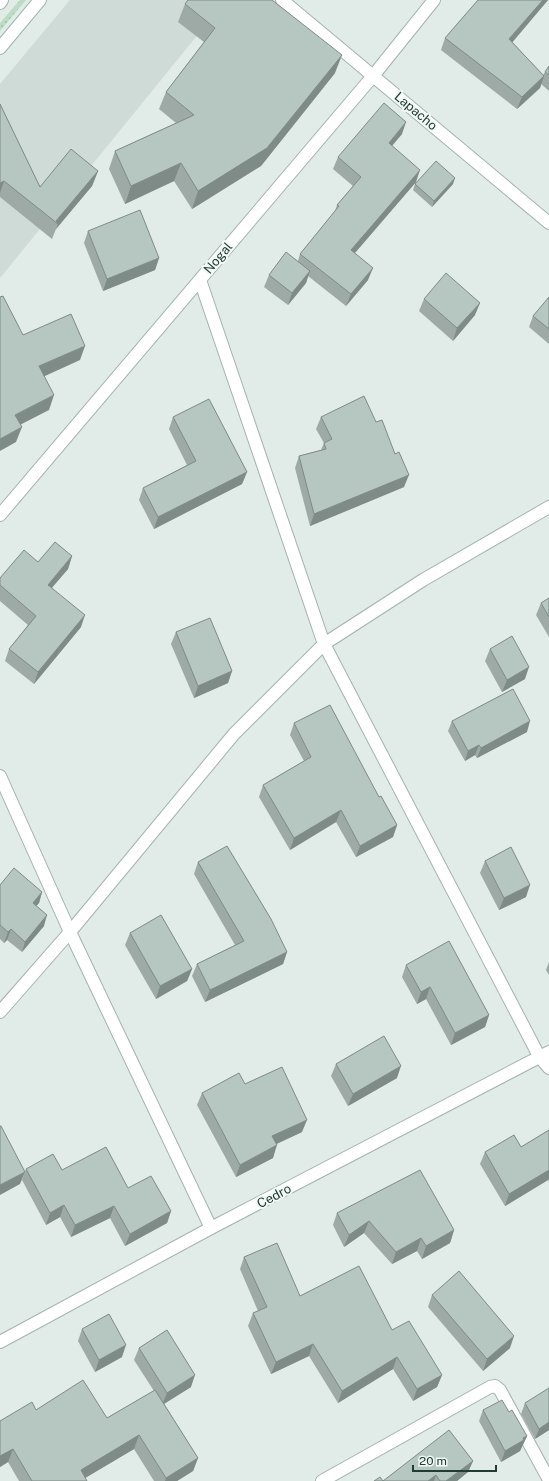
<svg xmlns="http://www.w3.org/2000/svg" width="549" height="1481" viewBox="0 0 549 1481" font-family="'Public Sans',sans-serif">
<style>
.built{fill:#cfdbd6}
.grass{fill:url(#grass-dots)}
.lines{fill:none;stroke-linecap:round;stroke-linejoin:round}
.lane-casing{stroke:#a4b3ae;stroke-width:14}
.street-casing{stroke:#a4b3ae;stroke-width:14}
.secondary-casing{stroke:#9fb7af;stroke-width:14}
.lane{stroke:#fff;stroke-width:12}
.street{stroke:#fff;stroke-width:12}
.secondary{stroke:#fff;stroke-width:12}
.wall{fill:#9daaa5}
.shaded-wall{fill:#7f8b86}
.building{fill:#b6c6c0;stroke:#7f8b86}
.labels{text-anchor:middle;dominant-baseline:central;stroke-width:4;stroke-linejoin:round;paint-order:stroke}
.street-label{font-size:13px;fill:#213c35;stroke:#f1f8f5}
</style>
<defs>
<pattern id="grass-dots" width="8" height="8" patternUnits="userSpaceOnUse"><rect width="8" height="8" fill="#baddc4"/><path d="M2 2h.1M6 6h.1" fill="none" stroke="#a0bfa9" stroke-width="1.8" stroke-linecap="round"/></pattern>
</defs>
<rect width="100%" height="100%" fill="#e1ebe7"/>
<path class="built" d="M70,0H226L0,278V84Z"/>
<path class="grass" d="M20,0H26L0,31V23Z"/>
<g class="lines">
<g class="lane-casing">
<path id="lane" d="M322,1481L490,1387L495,1386L500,1390L549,1480"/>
</g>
<g class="street-casing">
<g id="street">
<path d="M282,0L549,223"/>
<path d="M200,280L324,644L539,1056L549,1068"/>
<path d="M0,515L373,76L434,0"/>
<path d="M0,776L70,932L211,1228"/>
<path d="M0,1012L70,932L234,734L324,644L423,580L549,507"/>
<path d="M0,1342L211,1228L549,1052"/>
</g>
</g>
<g class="secondary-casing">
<g id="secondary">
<path d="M0,3L2,0"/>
<path d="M0,48L40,0"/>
</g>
</g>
<use href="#lane" class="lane"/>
<use href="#street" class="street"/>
<use href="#secondary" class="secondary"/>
</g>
<g class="wall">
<path d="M478,0H548L512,42L543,75L549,66V91L541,84L540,88L517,109L441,50L445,38Z"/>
<path d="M185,4L335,73L261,166L192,209L174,181L125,204L109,169L115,151L176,123L159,109L166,92L204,42L178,22Z"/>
<path d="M0,104L40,187L98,171L92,186L56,229L52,239L0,197Z"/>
<path d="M402,134L392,146L416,182L355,253L368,280L346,306L308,276L306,283L288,305L264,287L269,275L298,261L300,254L335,211L337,205L353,186L333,169L338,157Z"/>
<path d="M415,184H453L432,207L413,190Z"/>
<path d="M88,231L159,258L155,270L103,291L84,243Z"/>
<path d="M549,297V344L529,327L533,316Z"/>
<path d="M424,299L475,315L453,341L419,311Z"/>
<path d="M173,417L247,472L242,484L154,529L139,500L143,488L187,465L169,429Z"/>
<path d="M321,417L404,487L310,526L295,468L299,456L321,450L324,443L316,429Z"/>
<path d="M72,556L68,569L52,587L81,627L34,684L5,661L9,649L28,625L0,601V578L38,562Z"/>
<path d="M549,598V637L536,615L541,603Z"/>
<path d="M176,632L232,671L228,683L194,698L171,644Z"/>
<path d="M490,649L525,679L502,692L485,661Z"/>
<path d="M452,721L527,732L477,758L475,755L465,761L448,731Z"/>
<path d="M294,723L379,797L397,825L393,837L356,857L336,822L290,850L259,797L263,785L304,761L290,735Z"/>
<path d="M485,861L526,897L499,910L480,873Z"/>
<path d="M198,862L287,952L283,964L205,1002L192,976L197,964L235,945L194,874Z"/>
<path d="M0,885L42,892L39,903L36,906L44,926L22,952L7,940L4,943L0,939Z"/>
<path d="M130,933L192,969L187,981L156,999L125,945Z"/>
<path d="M549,962V975L546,970Z"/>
<path d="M406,965L489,1015L485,1027L451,1045L426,999L417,1004L402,977Z"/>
<path d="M336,1064L397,1078L348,1106L331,1076Z"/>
<path d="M245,1084L302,1132L276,1144L273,1158L236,1177L197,1105L202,1093Z"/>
<path d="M549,1130V1182L548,1180L505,1206L480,1164L485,1152L521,1147Z"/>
<path d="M26,1169L62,1170L128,1188L171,1211L167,1223L125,1246L110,1218L71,1237L60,1217L46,1225L22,1180Z"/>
<path d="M337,1213L454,1230L450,1243L422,1259L417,1251L392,1264L364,1233L344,1247L333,1225Z"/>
<path d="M244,1257L300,1296L392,1330L442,1375L437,1387L413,1401L393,1369L338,1403L309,1356L271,1374L248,1326L253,1313L258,1311L240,1269Z"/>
<path d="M432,1295L510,1348L483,1371L428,1307Z"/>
<path d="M82,1329L122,1357L95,1372L78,1341Z"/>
<path d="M139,1348L191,1387L164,1404L198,1458L193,1471L177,1481H154L134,1449L85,1478L87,1481H19L8,1462L0,1467V1421L36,1410L107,1418L154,1391L134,1360Z"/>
<path d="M525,1403L549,1430L535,1439L521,1414Z"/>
<path d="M483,1410L509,1412L527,1436L520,1451L501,1462L479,1421Z"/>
<path d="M473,1461L468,1472L457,1481H383Z"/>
</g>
<g class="shaded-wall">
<path d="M543,0H548L505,51L509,39Z"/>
<path d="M342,55L335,73L261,166L192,209L198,191Z"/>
<path d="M544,76L540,88L517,109L522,97Z"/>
<path d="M406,122L402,134L384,155L389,143Z"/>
<path d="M181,163L174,181L125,204L131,186Z"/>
<path d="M420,170L416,182L347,262L351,250Z"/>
<path d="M98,171L92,186L56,229L58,224L56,221Z"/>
<path d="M455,178L453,184L432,207L434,201Z"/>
<path d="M4,181L0,193V183Z"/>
<path d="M159,258L155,270L103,291L107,279Z"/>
<path d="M373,268L368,280L346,306L351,294Z"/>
<path d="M310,271L306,283L288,305L292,293Z"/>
<path d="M480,303L475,315L453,341L457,328Z"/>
<path d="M85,346L80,360L34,381L39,366Z"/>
<path d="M54,395L49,410L10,430L15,415Z"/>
<path d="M22,427L16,442L0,451V439Z"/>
<path d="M247,472L242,484L154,529L158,517Z"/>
<path d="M409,475L404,487L310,526L314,514Z"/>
<path d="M72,556L68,569L44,597L48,585Z"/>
<path d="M85,615L81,627L34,684L38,672Z"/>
<path d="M529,667L525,679L502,692L507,680Z"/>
<path d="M232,671L228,683L194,698L198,686Z"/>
<path d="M530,721L527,732L477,758L481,748Z"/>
<path d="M479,745L475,755L465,761L468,751Z"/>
<path d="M341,810L336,822L290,850L294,838Z"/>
<path d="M397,825L393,837L356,857L360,846Z"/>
<path d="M530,885L526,897L499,910L504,898Z"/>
<path d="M42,892L39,903L29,914L33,903Z"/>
<path d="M47,915L44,926L22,952L25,942Z"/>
<path d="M11,929L7,940L4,943L8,932Z"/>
<path d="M287,952L283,964L205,1002L210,990Z"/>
<path d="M192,969L187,981L156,999L160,986Z"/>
<path d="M430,987L426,999L417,1004L421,992Z"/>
<path d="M489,1015L485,1027L451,1045L455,1033Z"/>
<path d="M401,1066L397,1078L348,1106L353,1094Z"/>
<path d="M307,1120L302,1132L268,1148L272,1136Z"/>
<path d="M277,1145L273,1158L236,1177L240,1165Z"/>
<path d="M549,1170V1177L548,1180L505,1206L509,1194Z"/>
<path d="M25,1172L20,1184L0,1195V1185Z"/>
<path d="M64,1205L60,1217L46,1225L50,1213Z"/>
<path d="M114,1206L110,1218L71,1237L75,1225Z"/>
<path d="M171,1211L167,1223L125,1246L130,1234Z"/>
<path d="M369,1221L364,1233L344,1247L349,1235Z"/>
<path d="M454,1230L450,1243L422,1259L426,1246Z"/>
<path d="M421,1238L417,1251L392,1264L396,1252Z"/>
<path d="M514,1336L510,1348L483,1371L487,1359Z"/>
<path d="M313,1344L309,1356L271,1374L276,1362Z"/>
<path d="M126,1345L122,1357L95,1372L99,1360Z"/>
<path d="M397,1357L393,1369L338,1403L342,1391Z"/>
<path d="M195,1375L191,1387L162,1405L167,1393Z"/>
<path d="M442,1375L437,1387L413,1401L417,1389Z"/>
<path d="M549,1422V1430L535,1439L539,1429Z"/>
<path d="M139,1435L134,1449L80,1481L81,1470Z"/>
<path d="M527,1436L520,1451L501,1462L505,1451Z"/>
<path d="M13,1449L8,1462L0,1467V1456Z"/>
<path d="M198,1458L193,1471L177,1481H165L166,1478Z"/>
<path d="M473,1461L468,1472L457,1481H446Z"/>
<path d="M436,1475L434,1481H428Z"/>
</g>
<g class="building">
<path d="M188,0H272L342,55L267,148L198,191L181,163L131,186L115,151L194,115L166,92L215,28L185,4Z"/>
<path d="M478,0H543L509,39L544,76L522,97L445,38Z"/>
<path d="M549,66V75L545,72Z"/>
<path d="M384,103L406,122L389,143L420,170L351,250L373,268L351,294L300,254L339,206L337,205L361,177L338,157Z"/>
<path d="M0,104L40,187L71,149L98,171L56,221L58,224L4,181L0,183Z"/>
<path d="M436,161L455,178L434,201L415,184Z"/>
<path d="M140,210L159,258L107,279L88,231Z"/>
<path d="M286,252L310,271L292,293L269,275Z"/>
<path d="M446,273L480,303L457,328L424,299Z"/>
<path d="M3,296L23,335L71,314L85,346L39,366L54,395L15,415L22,427L0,439V297Z"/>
<path d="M549,297V329L533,316Z"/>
<path d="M364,396L376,422L382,420L395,454L399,452L409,475L314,514L299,456L326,449L324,443L332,439L321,417Z"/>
<path d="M209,399L247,472L158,517L143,488L196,461L173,417Z"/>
<path d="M55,542L72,556L48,585L85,615L38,672L9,649L36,616L0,585V578L24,550L38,562Z"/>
<path d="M549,598V617L541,603Z"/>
<path d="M210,618L232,671L198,686L176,632Z"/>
<path d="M512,636L529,667L507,680L490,649Z"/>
<path d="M513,689L530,721L481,748L479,745L468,751L452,721Z"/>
<path d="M330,705L379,797L381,796L397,825L360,846L341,810L294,838L263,785L311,757L294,723Z"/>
<path d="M227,846L271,919L287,952L210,990L197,964L244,941L198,862Z"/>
<path d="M511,847L530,885L504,898L485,861Z"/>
<path d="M14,868L42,892L33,903L47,915L25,942L11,929L8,932L0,925V885Z"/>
<path d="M161,915L192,969L160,986L130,933Z"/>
<path d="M449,941L489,1015L455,1033L430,987L421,992L406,965Z"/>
<path d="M384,1036L401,1066L353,1094L336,1064Z"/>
<path d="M282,1067L307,1120L272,1136L277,1145L240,1165L202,1093L239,1073L245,1084Z"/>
<path d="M0,1126H1L25,1172L0,1185Z"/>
<path d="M549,1130V1170L509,1194L485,1152L514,1135L521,1147Z"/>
<path d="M106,1147L128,1188L151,1176L171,1211L130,1234L114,1206L75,1225L64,1205L50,1213L26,1169L53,1154L62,1170Z"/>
<path d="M420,1170L454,1230L426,1246L421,1238L396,1252L369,1221L349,1235L337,1213Z"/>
<path d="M277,1243L300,1296L359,1266L392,1330L409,1321L442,1375L417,1389L397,1357L342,1391L313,1344L276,1362L253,1313L267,1307L244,1257Z"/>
<path d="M459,1271L514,1336L487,1359L432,1295Z"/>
<path d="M109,1314L126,1345L99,1360L82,1329Z"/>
<path d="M167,1330L195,1375L167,1393L139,1348Z"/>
<path d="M83,1380L107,1418L155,1390L198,1458L166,1478L139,1435L81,1470L87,1481H32L13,1449L0,1456V1421L32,1402L36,1410Z"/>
<path d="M549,1388V1422L539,1429L525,1403Z"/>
<path d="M502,1400L509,1412L512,1410L527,1436L523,1438L524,1440L505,1451L483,1410Z"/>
<path d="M449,1430L473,1461L446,1481H440L436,1475L428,1481H383Z"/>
<path d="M380,1477L383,1481H374Z"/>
</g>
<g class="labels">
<g class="street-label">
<text transform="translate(416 111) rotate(40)">Lapacho</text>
<text transform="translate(218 258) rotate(-50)">Nogal</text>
<text transform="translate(274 1196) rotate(-28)">Cedro</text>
</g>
</g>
<path d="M413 1465v6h83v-6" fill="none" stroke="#213c35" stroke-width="2"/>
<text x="419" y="1465" font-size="12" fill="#213c35" stroke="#f1f8f5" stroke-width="3" paint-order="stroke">20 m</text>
</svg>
